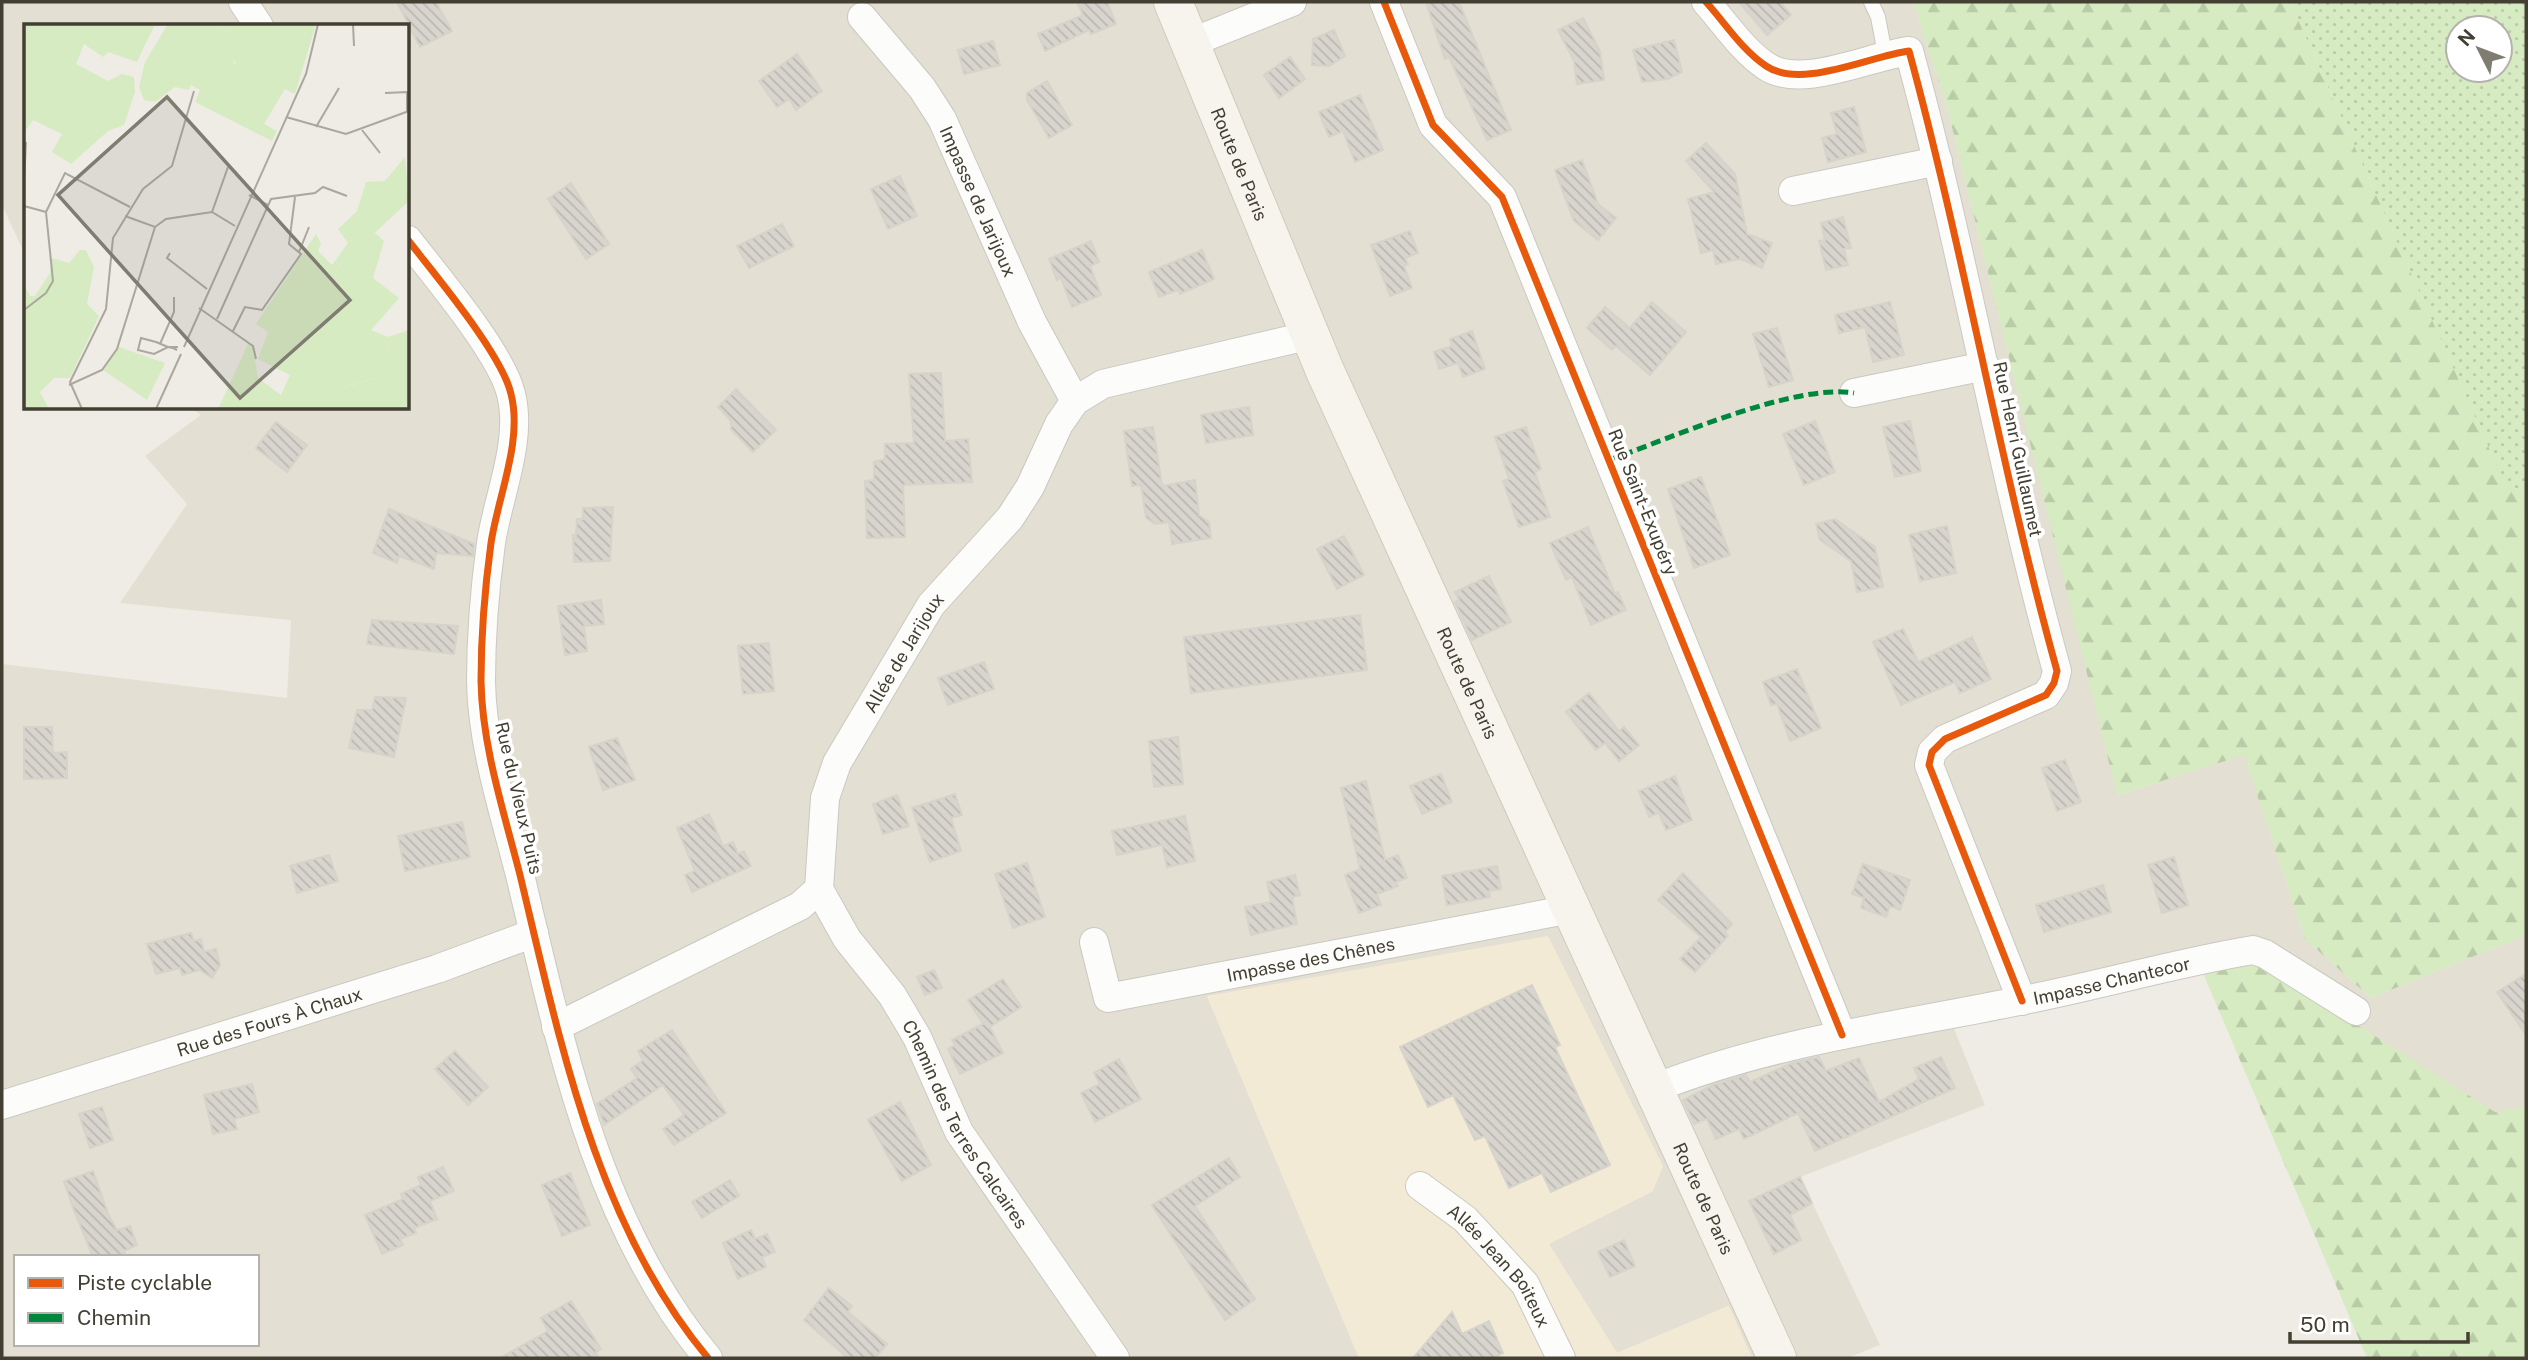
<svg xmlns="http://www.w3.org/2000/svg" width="2528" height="1360" viewBox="0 0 2528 1360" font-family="'Public Sans',sans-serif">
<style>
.residential{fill:#e3dfd2;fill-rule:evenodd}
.commercial{fill:#f3ead6}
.grass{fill:url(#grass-dots);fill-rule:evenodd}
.forest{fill:url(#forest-firs)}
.building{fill:url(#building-back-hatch);stroke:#d6d3cb;stroke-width:2}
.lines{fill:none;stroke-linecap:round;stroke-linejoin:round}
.lane-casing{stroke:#cac8c1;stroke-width:16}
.street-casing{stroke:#cac8c1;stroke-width:30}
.secondary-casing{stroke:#cecabb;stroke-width:40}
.lane{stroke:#fcfcfb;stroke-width:14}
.street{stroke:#fcfcfb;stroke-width:28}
.secondary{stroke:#f6f4ec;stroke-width:38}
.quiet{stroke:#00873e;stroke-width:5;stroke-dasharray:10 5;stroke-linecap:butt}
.cycleway-casing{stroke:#fff;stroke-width:11}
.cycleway{stroke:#e8590c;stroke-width:7}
.labels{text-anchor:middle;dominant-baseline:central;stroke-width:7;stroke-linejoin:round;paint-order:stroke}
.street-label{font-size:18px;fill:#433f32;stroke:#fff}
.inset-road{fill:none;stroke:#aaa79d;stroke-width:2}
.view{fill:#7f7c71;fill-opacity:0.15;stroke:#7f7c71;stroke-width:3.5}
.inset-edge{fill:none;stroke:#433f32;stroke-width:3.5}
</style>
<defs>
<pattern id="grass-dots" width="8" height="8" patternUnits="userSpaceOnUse" patternTransform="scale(1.75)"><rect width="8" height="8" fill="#d7ebc2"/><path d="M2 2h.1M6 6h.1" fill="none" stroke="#bacba7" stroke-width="1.8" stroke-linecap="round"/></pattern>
<pattern id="forest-firs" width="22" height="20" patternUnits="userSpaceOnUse" patternTransform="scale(1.75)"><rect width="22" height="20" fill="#d7ebc2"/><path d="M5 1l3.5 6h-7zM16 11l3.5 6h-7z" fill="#bacba7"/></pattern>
<pattern id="building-back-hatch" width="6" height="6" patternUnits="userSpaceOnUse" patternTransform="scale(1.75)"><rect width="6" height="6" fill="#d7d5cd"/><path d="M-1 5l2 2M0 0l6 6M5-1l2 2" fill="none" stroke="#bab8b0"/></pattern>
</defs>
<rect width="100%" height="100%" fill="#eeece5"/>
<path class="residential" d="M2,2H1913L1947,107L2118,795L2244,754L2304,938L2371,998L2526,935V1107L2495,1113L2252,958L1954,1029L1985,1105L1800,1177L1880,1345L1847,1358H1752L1728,1306L1617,1353L1549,1244L1653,1191L1207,996L1359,1358H2V664L287,698L291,620L120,603L187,504L145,456L201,415L191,408H408V26H26V257L2,205ZM16,1257H257V1344H16Z"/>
<path class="commercial" d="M1548,936L1663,1166L1653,1191L1549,1244L1617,1353L1729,1306L1752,1358H1359L1207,996Z"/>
<path class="grass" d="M2290,2H2526V491L2506,487ZM2458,28H2500V70H2458Z"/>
<g class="forest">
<path d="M1913,2H2290L2506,486L2526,491V935L2371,998L2304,938L2244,755L2117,795L1947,107Z"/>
<path d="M2252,958L2495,1112L2526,1107V1358H2367L2202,971Z"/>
</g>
<g class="building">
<path d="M397,2H436L452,31L420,47Z"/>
<path d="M1077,2H1107L1116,24L1091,34L1089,30L1045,51L1038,34L1083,15Z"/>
<path d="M1426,2H1459L1511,130L1487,140L1449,57L1445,59Z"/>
<path d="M1739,2H1780L1791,15L1767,35Z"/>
<path d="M1583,18L1600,51L1604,80L1577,84L1574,61L1558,30Z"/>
<path d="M1334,30L1345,56L1329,66L1312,65L1313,39Z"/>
<path d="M1674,40L1682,72L1668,79L1642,82L1633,50Z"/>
<path d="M993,41L1000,65L964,74L958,50Z"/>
<path d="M797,54L822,91L796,110L789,99L777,107L759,81Z"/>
<path d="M1290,57L1305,79L1279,98L1264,75Z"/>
<path d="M1047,81L1072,125L1049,138L1027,100V93Z"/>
<path d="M1360,95L1383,150L1355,162L1343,131L1329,137L1319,112Z"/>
<path d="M1854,107L1866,152L1828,162L1822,138L1837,134L1831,113Z"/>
<path d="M1706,143L1735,174L1747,234L1772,243L1762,268L1740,259L1716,264L1713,250L1701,253L1688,199L1714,192L1686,161Z"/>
<path d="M1582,160L1598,204L1616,218L1598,240L1574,221L1555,170Z"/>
<path d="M900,176L917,216L888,229L871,189Z"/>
<path d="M571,183L609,244L586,259L548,199Z"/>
<path d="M1843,217L1851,248L1844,249L1848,265L1826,270L1819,241L1825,240L1821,223Z"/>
<path d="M782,224L794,246L749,268L737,246Z"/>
<path d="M1410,231L1418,253L1405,258L1408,264L1404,266L1412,288L1390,296L1371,245Z"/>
<path d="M1091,241L1099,262L1090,266L1101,295L1072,307L1061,278L1057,280L1049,259Z"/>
<path d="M1202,250L1214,279L1180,294L1178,290L1159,297L1149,272Z"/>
<path d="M1652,302L1686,332L1650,375L1616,346L1612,350L1587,328L1605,307L1630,328Z"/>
<path d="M1890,302L1904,355L1873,362L1865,327L1839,333L1835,315Z"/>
<path d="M1777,328L1793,380L1769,387L1753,334Z"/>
<path d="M1472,331L1485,369L1463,377L1458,363L1439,369L1434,352L1452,346L1450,339Z"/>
<path d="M941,373L945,441L968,439L972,482L903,485L905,537L867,538L865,481L874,480V462L885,459V444L914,443L909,374Z"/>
<path d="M736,389L776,430L753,452L731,429V421L718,407Z"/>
<path d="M1249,407L1253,435L1206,443L1201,415Z"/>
<path d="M1815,421L1835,472L1804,485L1783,434Z"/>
<path d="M1910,421L1921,471L1895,477L1883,427Z"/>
<path d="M276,422L307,445L287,472L256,448Z"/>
<path d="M1153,427L1162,486L1195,480L1199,515L1209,522L1211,538L1172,544L1169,522L1155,524L1146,518L1141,485L1132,486L1124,431Z"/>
<path d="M1526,427L1541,469L1535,472L1550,517L1519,527L1503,481L1509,479L1495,437Z"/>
<path d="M1701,477L1730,555L1694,568L1668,489Z"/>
<path d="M613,507L610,561L574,562L573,535H576L577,519H583V508Z"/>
<path d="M389,509L474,544L473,556L436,553L434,569L399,556L397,563L373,553Z"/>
<path d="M1835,519L1875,547L1883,587L1857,592L1851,561L1820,540L1816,524Z"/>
<path d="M1947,526L1956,573L1920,581L1909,535Z"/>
<path d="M1588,527L1615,594L1618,592L1626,610L1591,625L1572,577L1566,580L1550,543Z"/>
<path d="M1344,536L1364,575L1337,589L1317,549Z"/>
<path d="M1489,576L1511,622L1472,640L1455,602L1459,600L1455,592Z"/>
<path d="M601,600L604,624L584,626L587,651L565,655L558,606Z"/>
<path d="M1360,615L1367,670L1191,693L1184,637Z"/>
<path d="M372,620L458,626L454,654L367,644Z"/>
<path d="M1903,629L1918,662L1972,637L1991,679L1960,693L1955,682L1901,705L1873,642Z"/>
<path d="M769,643L774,691L743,694L738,646Z"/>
<path d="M984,662L994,689L948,705L938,678Z"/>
<path d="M1797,669L1821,728L1790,741L1777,704L1771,705L1763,682Z"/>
<path d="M1589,693L1619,731L1624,727L1639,745L1619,761L1605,743L1596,750L1566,712Z"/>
<path d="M375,697L406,698L394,757L349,748L357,710H372Z"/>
<path d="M24,727H52L53,753L67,752V778L24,779Z"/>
<path d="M1178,737L1183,784L1154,787L1149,741Z"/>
<path d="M617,738L635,780L603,790L589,747Z"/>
<path d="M2065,760L2081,802L2057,811L2042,768Z"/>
<path d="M1441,774L1452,802L1422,814L1410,786Z"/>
<path d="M1675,776L1692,820L1666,830L1659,813L1649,817L1639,791Z"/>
<path d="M1366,781L1385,860L1398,855L1407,878L1396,882L1398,886L1377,894L1381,905L1359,913L1345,875L1360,869L1341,788Z"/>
<path d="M955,794L962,815L951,818L961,851L930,862L912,808Z"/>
<path d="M897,795L909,826L883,834L873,804Z"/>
<path d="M709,814L723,846L733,842L738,854L744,851L751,866L692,892L685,875L695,871L677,828Z"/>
<path d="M1185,816L1195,861L1167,867L1162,845L1117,855L1112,831Z"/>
<path d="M462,822L470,857L405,871L398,836Z"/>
<path d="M329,855L338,881L297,893L290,866Z"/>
<path d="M2174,857L2188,905L2162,913L2148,865Z"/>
<path d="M1027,863L1045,917L1013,928L995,874Z"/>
<path d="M1863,864L1910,880L1900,910L1890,906L1886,917L1861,908L1864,898L1852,894Z"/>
<path d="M1497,866L1501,889L1489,891L1490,897L1447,905L1442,876Z"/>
<path d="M1683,873L1732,924L1725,932L1728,936L1695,972L1680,959L1701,937L1658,900Z"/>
<path d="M1295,875L1300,895L1292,897L1297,924L1251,935L1245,907L1271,902L1267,882Z"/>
<path d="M2103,885L2111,912L2044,932L2036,905Z"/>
<path d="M191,933L194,941L201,939L204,952L216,949L220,965L212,978L200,970L182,975L180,968L156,974L147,944Z"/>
<path d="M934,970L942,988L925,995L917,977Z"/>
<path d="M2526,974V1035L2497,992Z"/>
<path d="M1003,979L1021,1007L990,1027L1003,1053L960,1074L948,1049L955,1045L952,1040L983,1024L968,1000Z"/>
<path d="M1532,985L1560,1045L1555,1047L1610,1165L1551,1192L1542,1173L1509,1188L1485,1136L1475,1140L1453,1095L1428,1107L1400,1047Z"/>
<path d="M672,1030L726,1113L674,1145L663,1129L684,1115L663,1085L604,1125L597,1104L637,1078L631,1069L643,1060L638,1051Z"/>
<path d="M455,1051L488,1087L468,1105L435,1069Z"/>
<path d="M1819,1057L1826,1071L1859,1058L1879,1102L1919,1079L1914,1068L1941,1057L1955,1088L1815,1151L1798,1113L1744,1139L1739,1129L1716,1139L1707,1119L1694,1124L1683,1100L1713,1085L1746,1075L1750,1082L1792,1063Z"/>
<path d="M1119,1059L1141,1099L1095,1122L1081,1093L1100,1084L1094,1073Z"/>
<path d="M252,1084L259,1112L234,1119L237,1129L213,1134L204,1095Z"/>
<path d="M900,1102L931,1165L902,1181L868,1120Z"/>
<path d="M102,1107L113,1140L90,1148L79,1114Z"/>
<path d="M1229,1158L1240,1177L1195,1206L1255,1299L1225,1320L1152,1205Z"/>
<path d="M443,1167L454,1191L430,1201L437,1219L414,1228L416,1233L400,1239L403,1245L382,1254L365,1215L403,1199L401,1194L421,1185L418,1177Z"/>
<path d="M93,1171L109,1216L117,1230L130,1226L137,1245L124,1251L126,1257H93L73,1208L64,1181Z"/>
<path d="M570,1173L590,1225L562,1236L542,1185Z"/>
<path d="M1800,1177L1812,1203L1790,1215L1801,1240L1774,1254L1749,1201Z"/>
<path d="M730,1180L739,1196L702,1218L692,1202Z"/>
<path d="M751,1230L755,1239L767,1234L775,1252L762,1257L766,1267L738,1279L723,1243Z"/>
<path d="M1624,1240L1635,1266L1610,1277L1598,1252Z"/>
<path d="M829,1288L852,1306L848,1312L887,1344L875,1358H848L804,1320Z"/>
<path d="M571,1301L601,1349L596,1352L598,1358H500L548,1331L541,1318Z"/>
<path d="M1452,1312L1462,1334L1489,1321L1503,1353L1493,1358H1413Z"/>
</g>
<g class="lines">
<g class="lane-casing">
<path id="lane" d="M1871,2L1878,17L1885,54"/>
</g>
<g class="street-casing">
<g id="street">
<path d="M243,2L259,26"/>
<path d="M1384,2L1433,125L1502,197L1842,1035"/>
<path d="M1706,2C1725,23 1742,50 1766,66C1801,90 1870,56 1909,51C1965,256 2000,466 2057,671L2054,683L2046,695L1945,739L1932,752L1929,765L2022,1001"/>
<path id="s1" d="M862,17L922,88L942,119L1032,322L1075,401"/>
<path d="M1190,43L1292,2"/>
<path d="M1793,191L1938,161"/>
<path d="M408,240C435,275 502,354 511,394C523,441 498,496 491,543C485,587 481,635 481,681C482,746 504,812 520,875C560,1041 596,1224 708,1358"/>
<path d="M1854,393L1985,366"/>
<path id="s2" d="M819,889L847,939L892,995L917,1037L959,1132L1115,1358"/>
<path id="s3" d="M1094,942L1108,998L1571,909"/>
<path id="s4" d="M556,1027L800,906L819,889L825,798L837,763L931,605L1010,518L1030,487L1059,424L1075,401L1103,384L1311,335"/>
<path id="s5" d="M1653,1089C1769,1042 1897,1026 2019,1001C2097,986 2175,963 2253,950L2265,954L2356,1011"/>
<path id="s6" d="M2,1105L437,969L534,933"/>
<path id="s7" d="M1420,1186L1465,1219L1525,1284L1561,1358"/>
</g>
</g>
<g class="secondary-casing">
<g id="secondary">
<path id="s8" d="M1173,2L1325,371L1777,1358"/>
</g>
</g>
<use href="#lane" class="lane"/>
<use href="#street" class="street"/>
<use href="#secondary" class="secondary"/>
<path class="quiet" d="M1609,460C1669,439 1794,383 1854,393"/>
<g class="cycleway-casing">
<g id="cycleway">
<path d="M1384,2L1433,125L1502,197L1842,1035"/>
<path d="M1706,2C1725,23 1742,50 1766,66C1801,90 1870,56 1909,51C1965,256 2000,466 2057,671L2054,683L2046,695L1945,739L1932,752L1929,765L2022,1001"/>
<path d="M408,240C435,275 502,354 511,394C523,441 498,496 491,543C485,587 481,635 481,681C482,746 504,812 520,875C560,1041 596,1224 708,1358"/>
</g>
</g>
<use href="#cycleway" class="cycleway"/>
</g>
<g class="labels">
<g class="street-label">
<text stroke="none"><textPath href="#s8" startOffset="175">Route de Paris</textPath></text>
<text stroke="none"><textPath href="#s1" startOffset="220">Impasse de Jarijoux</textPath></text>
<text transform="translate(2018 449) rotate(78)">Rue Henri Guillaumet</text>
<text transform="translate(1643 502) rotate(68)">Rue Saint-Exupéry</text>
<text stroke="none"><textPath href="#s4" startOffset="555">Allée de Jarijoux</textPath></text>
<text stroke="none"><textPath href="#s8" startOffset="742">Route de Paris</textPath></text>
<text transform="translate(519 798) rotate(77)">Rue du Vieux Puits</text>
<text stroke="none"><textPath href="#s3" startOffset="264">Impasse des Chênes</textPath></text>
<text stroke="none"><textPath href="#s5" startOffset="472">Impasse Chantecor</textPath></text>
<text stroke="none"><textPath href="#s6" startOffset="280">Rue des Fours À Chaux</textPath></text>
<text stroke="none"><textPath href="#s2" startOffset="278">Chemin des Terres Calcaires</textPath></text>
<text stroke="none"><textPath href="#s8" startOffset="1309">Route de Paris</textPath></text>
<text stroke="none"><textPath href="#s7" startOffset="114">Allée Jean Boiteux</textPath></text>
</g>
</g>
<g transform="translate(24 24)">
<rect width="385" height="385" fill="#eeece5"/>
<path d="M187,0H292L271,70L261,65L240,100L253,107L248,117L171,78L176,66L167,61L173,46L202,35L212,40L207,8ZM350,208L360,217L349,254L375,274L347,306L364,313L367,349L318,364L285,309L315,242Z" fill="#d7ebc2"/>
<path d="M0,0L130,2L113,38L84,28L79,33L60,20L52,40L84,57L98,50L110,53L111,68L100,101L84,107L47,140L28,128L38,110L9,96L0,109ZM144,0H187L207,8L218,19L216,38L196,37L189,51L173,46L165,66L151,63L131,78L120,76L115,63L121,38ZM381,133L385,177L315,242L285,309L319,364L367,349L364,313L385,306V385H194L224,320L229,323L234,354L257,371L266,351L234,335L244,308L232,300L292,210L297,219L294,227L308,241L324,219L314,205L333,187L342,158L361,157ZM56,226H62L70,243L63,280L75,292L46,354H30L16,368L25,385H0V260L6,272H11L26,249L28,234L45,239Z" fill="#d7ebc2"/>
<path d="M95,323L141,339L123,376L79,346Z" fill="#d7ebc2"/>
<path class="inset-road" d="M329,0L330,22M361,69L383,68V88M262,93L322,110L385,87M292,103L315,64M338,106L356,129M0,159L2,118M225,171L244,181M0,182L22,188M188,188L204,143M101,192L131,203L142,195L188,188L211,202M275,228L285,203M146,229L143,234L183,265M175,284L229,322L232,335M0,286L22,269L29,257L22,188L41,149L106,183M193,295L247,175L291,169L299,163L323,172M209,307L221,283L238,286L277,230L265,220L271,173M136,320L150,288V273M160,323L282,50L294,0M153,326L149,324L144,323L132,318L117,314L114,326L130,330L144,323H154M45,361L78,346L93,325L131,203M58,385L46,358L82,285L89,214L119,165L148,142L170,67M132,385L157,330"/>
<path class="view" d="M143,73L326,276L216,374L34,171Z"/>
<rect width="385" height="385" class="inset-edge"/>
</g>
<rect width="2528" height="1360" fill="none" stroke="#433f32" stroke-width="7"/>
<rect x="14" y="1255" width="245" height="91" fill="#ffffff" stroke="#b4b2ad" stroke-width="2"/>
<rect x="28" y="1278" width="35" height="10" fill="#e8590c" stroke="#b4b2ad" stroke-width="2"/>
<text x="77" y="1290" font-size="21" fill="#433f32">Piste cyclable</text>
<rect x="28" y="1313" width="35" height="10" fill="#00873e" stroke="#b4b2ad" stroke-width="2"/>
<text x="77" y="1325" font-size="21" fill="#433f32">Chemin</text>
<g transform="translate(2479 49) rotate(312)"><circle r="33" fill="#ffffff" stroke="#b4b2ad" stroke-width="2"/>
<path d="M0-5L12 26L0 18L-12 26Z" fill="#7f7c71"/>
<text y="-10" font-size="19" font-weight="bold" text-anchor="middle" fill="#433f32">N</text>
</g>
<path d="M2290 1332v10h178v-10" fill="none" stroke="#433f32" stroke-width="3.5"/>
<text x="2300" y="1332" font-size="21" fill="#433f32" stroke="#ffffff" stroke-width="5" paint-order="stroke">50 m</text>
</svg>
